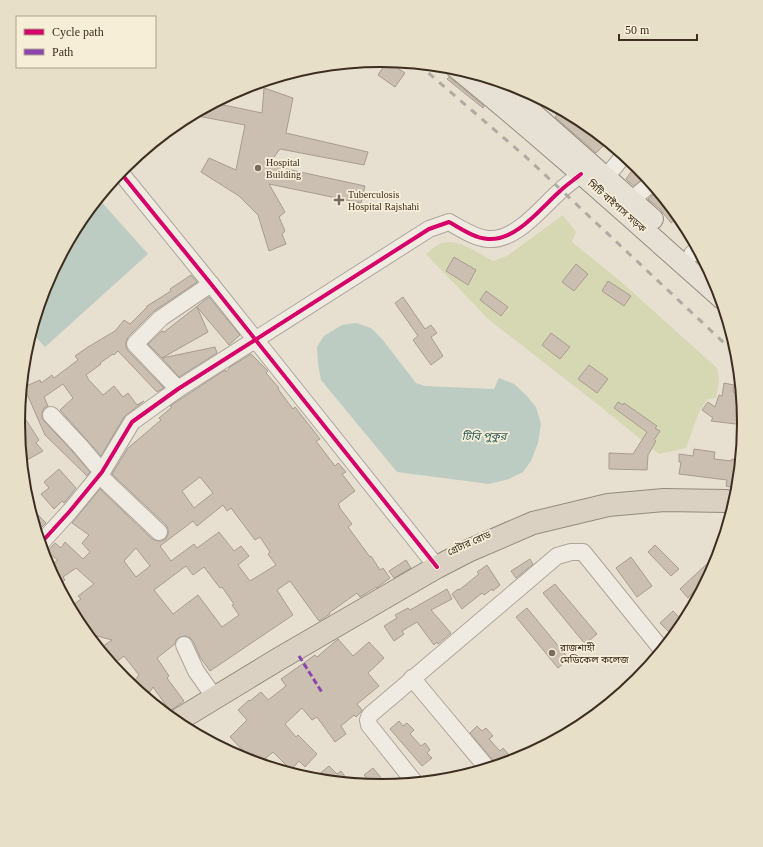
<svg xmlns="http://www.w3.org/2000/svg" width="763" height="847" viewBox="0 0 763 847" font-family="'Times New Roman','Noto Sans Bengali',serif">
<style>
.green{fill:#d6d7b3}
.water{fill:#bcccc2}
.building{fill:#cbbfb2;stroke:#a89c90;fill-rule:evenodd}
.lines{fill:none;stroke-linecap:round;stroke-linejoin:round}
.minor-casing{stroke:#ada599;stroke-width:18}
.major-casing{stroke:#928b80;stroke-width:22}
.highway-casing{stroke:#928b80;stroke-width:24}
.minor{stroke:#efebe3;stroke-width:16}
.major{stroke:#e6e1d4;stroke-width:20}
.highway{stroke:#dad1c2;stroke-width:22}
.rail{stroke:#afaaa2;stroke-width:3;stroke-dasharray:7 7;stroke-linecap:butt}
.quiet{stroke:#8e44ad;stroke-width:3;stroke-dasharray:6 3;stroke-linecap:butt}
.cycleway-casing{stroke:#f7eed8;stroke-width:6}
.cycleway{stroke:#d6006c;stroke-width:4}
.poi-dot{fill:#786c5e;stroke:#f7eed8;stroke-width:1.5}
.labels{text-anchor:middle;dominant-baseline:central;stroke-width:3.5;stroke-linejoin:round;paint-order:stroke}
.poi-label{font-size:10px;fill:#3d2e20;stroke:#f7eed8;text-anchor:start}
.street-label{font-size:10px;fill:#3d2e20;stroke:#f7eed8}
.water-label{font-size:11px;font-style:italic;fill:#2f5d5a;stroke:#f7eed8}
.rim{fill:none;stroke:#3d2e20;stroke-width:2}
</style>
<rect width="100%" height="100%" fill="#e7e0d1"/>
<path class="green" d="M563,215L576,232L572,242L619,280L717,368L719,381L716,398L708,399L699,412L686,448L659,454L601,407L488,319L426,254C430,251 434,247 439,244C455,236 478,253 493,261L507,256Z"/>
<g class="water">
<path d="M98,198L148,254L45,347L31,332L46,284L79,221Z"/>
<path d="M356,323L371,328L382,339L416,383L425,386L494,389L499,378L514,384L526,395L536,407L541,424L538,443L531,461L523,472L509,479L489,484L397,472L321,380L318,364L317,347L324,336L342,325Z"/>
</g>
<g class="building">
<path d="M387,61L405,73L395,87L378,75Z"/>
<path d="M449,77L484,106L483,108L447,79Z"/>
<path d="M264,88L293,98L286,133L368,152L364,165L280,149L268,165L365,186L361,203L269,184L285,212L279,217L285,231L282,234L286,244L269,251L258,215L239,196L201,172L209,158L236,170L245,125L192,115L214,103L262,113Z"/>
<path d="M561,109L584,121L608,141L596,153L555,117Z"/>
<path d="M636,165L646,176L634,186L626,179Z"/>
<path d="M658,190L680,216L671,223L660,209L648,199Z"/>
<path d="M454,257L476,270L468,285L446,271Z"/>
<path d="M576,264L588,274L574,291L562,282Z"/>
<path d="M191,275L197,282L154,311L128,337L126,342V347L128,351L164,388L157,392L118,351L114,355L113,354L100,363L101,364L86,375L88,378V379L103,395L114,386L123,397L128,393L137,405L144,401L124,417L101,456L60,410L73,398L63,384L44,397L48,406L44,408L42,413V418L44,421L73,452L90,472L87,476L45,435L24,387L40,380L41,383L52,375L54,378L78,360L75,356L88,347L115,331L124,320L130,324L147,307V306L171,291L170,289Z"/>
<path d="M608,281L631,296L624,306L602,291Z"/>
<path d="M486,291L508,307L501,316L480,300Z"/>
<path d="M209,297L240,335L229,345L197,307L208,332L162,358L148,344L162,331L164,332Z"/>
<path d="M403,297L425,329L431,325L437,333L431,337L443,356L431,365L413,340L418,336L395,303Z"/>
<path d="M551,333L570,347L560,359L542,345Z"/>
<path d="M215,347L217,353L179,377L162,358Z"/>
<path d="M251,354L268,371L266,373L279,388L278,389L293,409L295,407L320,439L316,441L335,466L338,463L346,472L342,474L355,491L338,504L340,506L339,507L352,524L348,527L370,557L371,556L380,570L383,568L390,578L379,586L377,588L376,587L360,597L357,593L329,613L330,614L319,621L290,581L277,590L293,615L210,671L200,657L193,641L190,638L185,636L180,637L176,640L175,644L157,658L169,676L167,678L184,701L170,711L153,687L148,695L142,691L141,694L133,687L134,686L132,684L139,675L124,656L112,665L99,649L112,640L86,633L79,625L70,607L81,599L78,596L94,584L76,568L63,577L65,580L58,585L48,567L58,560L47,552L55,543L61,548L65,542L83,559L90,552L82,543L89,535L72,523L100,489L152,539L157,541H161L166,539L168,534V529L166,525L112,474L128,448L161,420L159,418L172,407L170,406L225,370L226,372L230,367ZM200,477L213,493L194,508L182,491ZM223,505L227,511L231,508L255,540L260,537L270,552L268,554L276,565L250,581L238,565L249,556L241,546L234,551L219,532L197,548L194,544L171,561L160,546L193,521L197,526ZM136,548L150,566L136,577L124,561ZM186,566L193,575L204,567L220,588L222,587L234,604L232,605L239,615L222,627L198,595L173,614L154,590Z"/>
<path d="M589,365L608,379L597,393L578,379Z"/>
<path d="M724,383L734,385L733,392L742,393L745,419L744,425L711,421L713,418L702,410L708,402L715,407L719,395L722,396Z"/>
<path d="M618,402L623,405L624,403L657,426L655,428L660,431L654,440L656,441L648,455L647,470L609,469V453L633,454L647,432L614,408Z"/>
<path d="M19,409L39,440L36,443L43,451L27,460L20,448L18,423Z"/>
<path d="M694,449L715,452L714,459L732,461V459L741,461L739,472L740,473L739,489L726,486L727,480L679,474L681,462H679V454L693,456Z"/>
<path d="M59,469L76,488L64,503L62,501L54,509L41,494L49,488L44,482Z"/>
<path d="M29,506L46,523L39,530L35,526Z"/>
<path d="M655,545L679,569L671,576L648,552Z"/>
<path d="M631,557L652,586L637,597L616,568Z"/>
<path d="M530,559L533,564L516,578L511,571Z"/>
<path d="M406,560L411,568L394,578L389,571Z"/>
<path d="M711,560L716,565L700,595L695,590L688,598L680,589Z"/>
<path d="M487,565L500,585L493,591L492,589L484,595L482,593L462,609L452,594L458,589L459,590L479,574L477,572Z"/>
<path d="M555,584L597,634L585,644L543,593Z"/>
<path d="M447,589L452,599L431,610L451,633L438,644L437,642L434,645L417,622L402,631L404,634L394,641L384,626L397,618L395,615L408,608L410,610Z"/>
<path d="M527,608L569,659L558,668L516,617Z"/>
<path d="M673,611L685,623L674,637L660,623Z"/>
<path d="M338,639L353,656L369,642L384,658L368,673L379,686L357,704L362,710L361,712L356,717L354,715L341,726L346,734L335,742L317,717L312,720L302,708L285,724L296,737L298,735L317,754L305,767L299,761L291,770L273,752L259,764L255,763L230,737L247,720L238,710L249,700L250,701L261,692L268,700L286,686L281,679L315,655L317,657Z"/>
<path d="M399,721L403,726L407,723L414,730L410,734L421,746L425,743L430,750L427,753L432,758L422,766L390,729Z"/>
<path d="M477,726L482,731L486,728L493,736L489,739L500,751L503,748L509,755L506,758L510,763L497,766L495,763L470,733Z"/>
<path d="M329,766L337,774L341,771L346,778L342,781L345,783L321,781L317,776Z"/>
<path d="M373,768L388,786H374L364,775Z"/>
</g>
<g class="lines">
<g class="minor-casing">
<g id="minor">
<path d="M120,172L211,284L437,567"/>
<path d="M599,186L620,160L625,155"/>
<path d="M631,200L652,183"/>
<path d="M692,254L698,249"/>
<path d="M178,389L135,344L161,318L211,284"/>
<path d="M51,415L80,446L102,472"/>
<path d="M99,475L159,532"/>
<path d="M40,544L70,511L102,472L132,422L178,389L429,229L449,222C460,228 474,238 488,239C516,241 540,209 559,192C566,185 574,180 581,174"/>
<path d="M184,645L196,671L215,698"/>
<path d="M412,678L488,769"/>
<path d="M416,784L369,725L368,720L370,715L557,556L571,552H583L663,651"/>
</g>
</g>
<g class="major-casing">
<g id="major">
<path d="M456,68C547,142 634,221 722,299"/>
<path d="M497,81L653,219"/>
</g>
</g>
<g class="highway-casing">
<path id="highway" d="M175,722L277,660L437,567L468,551L533,523L608,505L664,500L726,501L735,503"/>
</g>
<use href="#minor" class="minor"/>
<use href="#major" class="major"/>
<use href="#highway" class="highway"/>
<path class="rail" d="M418,64L526,157L738,356"/>
<path class="quiet" d="M299,656L323,694"/>
<g class="cycleway-casing">
<g id="cycleway">
<path d="M120,172L211,284L437,567"/>
<path d="M40,544L70,511L102,472L132,422L178,389L429,229L449,222C460,228 474,238 488,239C516,241 540,209 559,192C566,185 574,180 581,174"/>
</g>
</g>
<use href="#cycleway" class="cycleway"/>
</g>
<g class="poi-dot">
<circle cx="258" cy="168" r="4"/>
<path d="M337 194h4v4h4v4h-4v4h-4v-4h-4v-4h4z"/>
<circle cx="552" cy="653" r="4"/>
</g>
<g class="labels">
<g class="poi-label">
<text x="266" y="162">Hospital<tspan x="266" dy="12">Building</tspan></text>
<text x="348" y="194">Tuberculosis<tspan x="348" dy="12">Hospital Rajshahi</tspan></text>
<text x="560" y="647">রাজশাহী<tspan x="560" dy="12">মেডিকেল কলেজ</tspan></text>
</g>
<g class="street-label">
<text transform="translate(617 206) rotate(41)">সিটি বাইপাস সড়ক</text>
<text transform="translate(469 543) rotate(-24)">গ্রেটার রোড</text>
</g>
<g class="water-label">
<text x="484" y="436">টিবি পুকুর</text>
</g>
</g>
<path d="M0 0H763V847H0ZM25 423a356 356 0 1 1 712 0a356 356 0 1 1-712 0Z" fill="#e8dfc9" fill-rule="evenodd"/>
<path class="rim" d="M25 423a356 356 0 1 1 712 0a356 356 0 1 1-712 0Z"/>
<rect x="16" y="16" width="140" height="52" fill="#f7eed8" stroke="#ada18e"/>
<rect x="24" y="29" width="20" height="6" fill="#d6006c" stroke="#ada18e"/>
<text x="52" y="36" font-size="12" fill="#3d2e20">Cycle path</text>
<rect x="24" y="49" width="20" height="6" fill="#8e44ad" stroke="#ada18e"/>
<text x="52" y="56" font-size="12" fill="#3d2e20">Path</text>
<path d="M619 34v6h78v-6" fill="none" stroke="#3d2e20" stroke-width="2"/>
<text x="625" y="34" font-size="12" fill="#3d2e20" stroke="#f7eed8" stroke-width="3" paint-order="stroke">50 m</text>
</svg>
